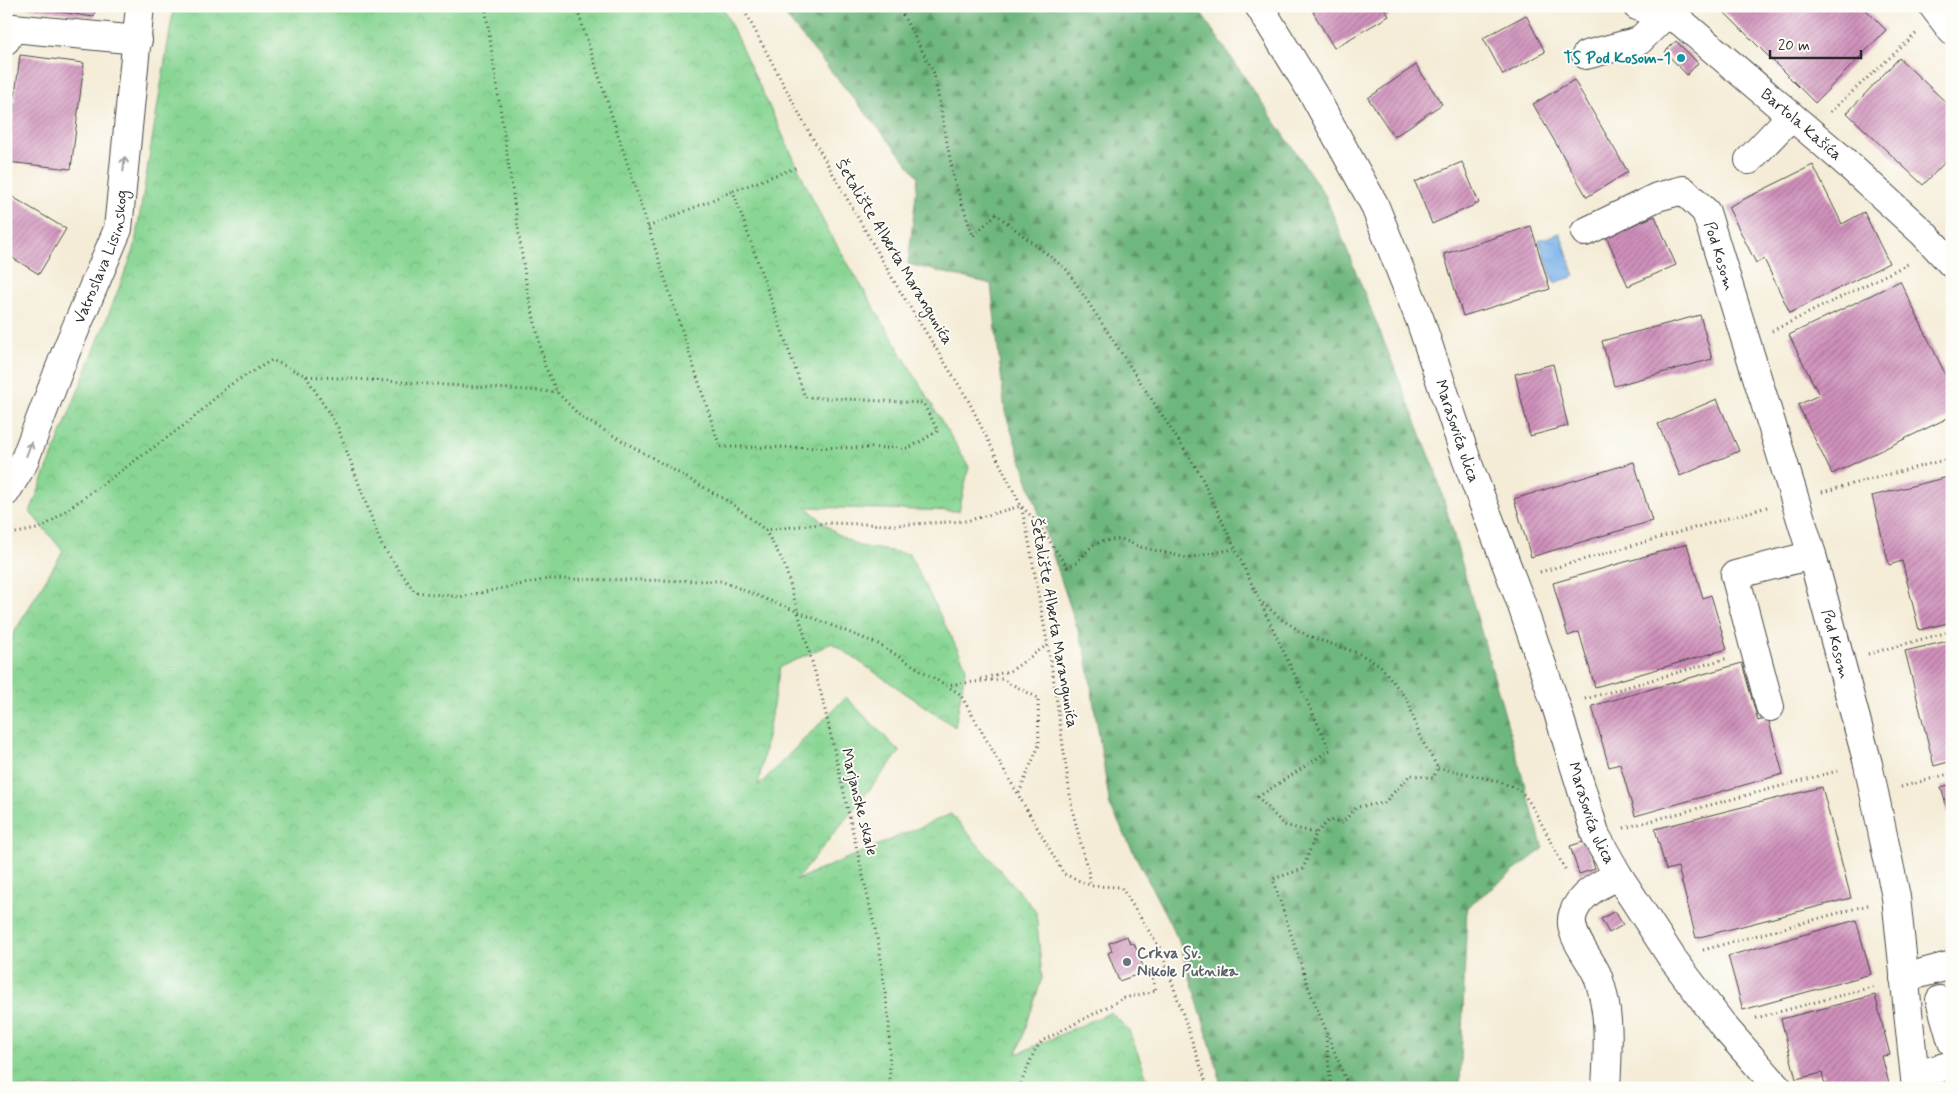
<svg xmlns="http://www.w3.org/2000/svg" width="1958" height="1094" viewBox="0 0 1958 1094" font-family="Mynerve,sans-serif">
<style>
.forest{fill:url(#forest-firs);stroke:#4c7154}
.park{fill:url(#park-crowns);stroke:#5a8060}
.water{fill:url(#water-ripples);stroke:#526e8a}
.building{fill:url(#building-hatch)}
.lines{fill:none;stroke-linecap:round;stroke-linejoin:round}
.minor-casing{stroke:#494845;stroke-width:30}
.path{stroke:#494845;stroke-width:3;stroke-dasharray:1 4;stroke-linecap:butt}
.minor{stroke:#fff;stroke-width:28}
.oneway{stroke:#a0a0a0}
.culture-dot{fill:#0f9aa8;stroke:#fdfcf7;stroke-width:2}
.worship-dot{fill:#6b7280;stroke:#fdfcf7;stroke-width:2}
.labels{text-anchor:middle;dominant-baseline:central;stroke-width:4;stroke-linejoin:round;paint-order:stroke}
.culture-label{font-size:16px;font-weight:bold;fill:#0d838f;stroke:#fdfcf7;text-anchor:end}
.street-label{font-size:16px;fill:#2b2b2b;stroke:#fdfcf7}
.worship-label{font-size:16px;font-weight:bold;fill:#5b616d;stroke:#fdfcf7;text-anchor:start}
</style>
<defs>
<pattern id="forest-firs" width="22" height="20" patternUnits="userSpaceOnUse" patternTransform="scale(1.25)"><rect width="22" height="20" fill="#6eb77e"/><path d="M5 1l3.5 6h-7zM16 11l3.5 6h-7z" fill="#5b9567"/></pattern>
<pattern id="park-crowns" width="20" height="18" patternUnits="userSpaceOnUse" patternTransform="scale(1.25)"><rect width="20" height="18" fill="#89d694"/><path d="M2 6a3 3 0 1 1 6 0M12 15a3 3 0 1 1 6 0" fill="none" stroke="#76b880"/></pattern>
<pattern id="water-ripples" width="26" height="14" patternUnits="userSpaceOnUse" patternTransform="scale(1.25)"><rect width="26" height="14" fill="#7ab2ea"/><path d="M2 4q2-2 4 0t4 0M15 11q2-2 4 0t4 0" fill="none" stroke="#6491be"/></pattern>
<pattern id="building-hatch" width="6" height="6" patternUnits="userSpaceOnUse" patternTransform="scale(1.25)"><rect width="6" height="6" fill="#cf90bb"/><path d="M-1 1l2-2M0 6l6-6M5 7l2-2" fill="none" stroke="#a87698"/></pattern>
</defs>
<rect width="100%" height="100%" fill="#fdfcf7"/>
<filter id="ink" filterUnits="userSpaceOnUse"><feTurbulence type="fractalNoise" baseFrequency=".02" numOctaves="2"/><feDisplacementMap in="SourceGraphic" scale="10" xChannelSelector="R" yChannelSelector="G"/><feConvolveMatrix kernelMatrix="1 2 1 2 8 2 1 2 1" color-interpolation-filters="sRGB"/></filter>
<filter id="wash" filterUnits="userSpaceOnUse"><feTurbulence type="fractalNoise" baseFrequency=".0096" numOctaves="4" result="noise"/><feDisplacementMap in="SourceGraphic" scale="20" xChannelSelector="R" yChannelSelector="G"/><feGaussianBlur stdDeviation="1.12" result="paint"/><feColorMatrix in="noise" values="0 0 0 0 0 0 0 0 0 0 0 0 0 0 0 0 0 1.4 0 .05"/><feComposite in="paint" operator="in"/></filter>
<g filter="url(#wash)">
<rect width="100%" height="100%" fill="#f4ecd7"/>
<path class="forest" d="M777,6H1196L1325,195L1435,469L1543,849L1467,907L1460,1088H1220L1219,1074L1179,941L1110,806L1086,654L1005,412L991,284L908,264L918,176Z"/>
<path class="park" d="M174,6H722L825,225L969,467L959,511L806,507L837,534L859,546L909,554L966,666L955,727L832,643L780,667L758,786L846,697L900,752L796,880L951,814L1036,911L1042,978L1017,1054L1111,1012L1129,1031L1151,1088H6V646L63,551L30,512L134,250Z"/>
<path class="water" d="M1560,233L1575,276L1554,283L1539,240Z"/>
<g id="blocks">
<g class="building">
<path d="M19,6H95L94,17Z"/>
<path d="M1323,6H1383L1389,16L1334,48L1313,12Z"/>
<path d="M1718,6H1862L1886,30L1815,103Z"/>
<path d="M1526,15L1545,52L1503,75L1483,38Z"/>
<path d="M1676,41L1698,63L1687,75L1665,52Z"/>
<path d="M20,55L84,63L71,169L7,162Z"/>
<path d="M1899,58L1952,108V155L1923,185L1847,113Z"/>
<path d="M1416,65L1442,104L1394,137L1368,98Z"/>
<path d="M1574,80L1628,172L1587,197L1533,104Z"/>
<path d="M1462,162L1479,203L1432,224L1415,182Z"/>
<path d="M1813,165L1842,224L1864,212L1889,263L1790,313L1764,259L1756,263L1728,207Z"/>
<path d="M6,193L66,229L39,274L6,254Z"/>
<path d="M1655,216L1676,265L1628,286L1606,236Z"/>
<path d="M1531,226L1550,289L1463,316L1444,254Z"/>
<path d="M1900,281L1952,388V416L1832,474L1798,405L1819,395L1789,335Z"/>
<path d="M1700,315L1712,359L1614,386L1602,341Z"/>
<path d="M1553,364L1568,426L1530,436L1515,374Z"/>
<path d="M1717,399L1739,451L1680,476L1658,424Z"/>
<path d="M1634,462L1652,521L1531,557L1514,499Z"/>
<path d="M1952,476V622L1919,630L1902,561L1889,565L1872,496Z"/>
<path d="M1687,544L1703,598L1711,595L1727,649L1595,687L1579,632L1568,636L1553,583Z"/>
<path d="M1952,640V761L1934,766L1905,651Z"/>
<path d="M1742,663L1758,721L1768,718L1783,774L1635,816L1620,764L1609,767L1592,706Z"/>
<path d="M1952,784V824H1951L1941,787Z"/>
<path d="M1822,787L1851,898L1696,938L1678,867L1666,870L1655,829Z"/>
<path d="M1586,841L1595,869L1579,874L1570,846Z"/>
<path d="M1615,911L1623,925L1609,933L1601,919Z"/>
<path d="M1856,920L1871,974L1743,1010L1728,956Z"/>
<path d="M1127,936L1130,944L1134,943L1145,972L1119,981L1108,953L1112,951L1109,943Z"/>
<path d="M1875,995L1890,1055L1882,1056L1890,1088H1826L1822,1073L1796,1079L1781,1019Z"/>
</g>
</g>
</g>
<g filter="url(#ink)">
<use href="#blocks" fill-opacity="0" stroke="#494845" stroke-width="1"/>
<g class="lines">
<g class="minor-casing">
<g id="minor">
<path id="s1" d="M1259,6L1315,97L1374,204L1420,320L1467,461L1520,600L1556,706L1596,836L1618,875L1672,958L1725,1028L1778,1088"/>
<path id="s2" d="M1637,6L1680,21L1842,159L1923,233L1952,264"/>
<path d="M1933,6L1952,31"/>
<path d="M6,40L13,28L138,40"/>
<path d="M1586,55L1639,41L1664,16"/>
<path d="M1749,160L1791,116"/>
<path id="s3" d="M1585,232L1657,197L1683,190L1706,212L1812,555L1868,764L1896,897L1916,1088"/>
<path id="s4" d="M6,492L23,464L67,349L118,229L140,6"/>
<path d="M1770,707L1735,575L1812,555"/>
<path d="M1904,978L1952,965"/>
<path d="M1940,1000L1952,1042"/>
<path d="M1916,1075L1952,1065"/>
<path d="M1606,1088C1608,1050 1611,1013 1598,977C1592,960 1566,934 1573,914C1580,893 1600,885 1618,875"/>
</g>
</g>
<g class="path">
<path d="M485,6L527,289L545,366L557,392L581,417L731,503L765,530L784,563L822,697L879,946L889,1022L890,1088"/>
<path d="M576,6L720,447L909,448L938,431L923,403L805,397L733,191L798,167"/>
<path d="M742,6L804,123L898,288L967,398L1021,506L1028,536L1053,675L1072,809L1092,886L1121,887L1161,950L1205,1079L1206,1088"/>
<path d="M898,6L934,73L954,180L973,236L996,214L1067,270L1199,472L1330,750L1258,797L1284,825L1316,833L1303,869L1273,879L1308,986L1349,1088"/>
<path d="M1830,112L1918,32"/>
<path d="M648,227L733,191"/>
<path d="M1772,331L1910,263"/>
<path d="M307,376L557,392"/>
<path d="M1822,492L1952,458"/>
<path d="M765,530L827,523L895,525L966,521L1021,506L1036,521L1067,567L1076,563L1093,545L1103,541L1121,539L1141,547L1187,558L1234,549"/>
<path d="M6,535L42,528L190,421L228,386L272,360L306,376L338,428L382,546L415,592L460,597L548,579L721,581L878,644L960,694L1064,874L1092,886"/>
<path d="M1540,572L1767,507"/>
<path d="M1263,603L1281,619L1308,636L1358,653L1380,665L1408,701L1420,737L1438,768L1433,778L1410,775L1384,803L1357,807L1342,823L1329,820L1316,833"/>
<path d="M1868,654L1952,631"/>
<path d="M981,679L1012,670L1047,645"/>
<path d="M946,685L1002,679L1038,698L1039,745L1019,793"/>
<path d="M1585,699L1728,658"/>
<path d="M1438,768C1458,772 1504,780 1520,791C1533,801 1556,855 1567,872"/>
<path d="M1901,787L1952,773"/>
<path d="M1624,828L1841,770"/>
<path d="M1703,950L1868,905"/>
<path d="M1756,1018L1876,986"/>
<path d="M1326,1036L1331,1088"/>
<path d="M1019,1088L1035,1050L1042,1041L1124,998L1156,991L1150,969L1167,968"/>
</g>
<use href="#minor" class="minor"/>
</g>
<defs><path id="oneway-shaft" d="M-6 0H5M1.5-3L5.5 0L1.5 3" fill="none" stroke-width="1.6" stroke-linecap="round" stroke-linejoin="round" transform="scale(1.25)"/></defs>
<g class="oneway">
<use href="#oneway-shaft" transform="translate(124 164) rotate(-85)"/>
<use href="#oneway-shaft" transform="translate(29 449) rotate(-69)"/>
</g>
</g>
<circle class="culture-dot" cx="1681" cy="58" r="5"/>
<circle class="worship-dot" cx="1127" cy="962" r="5"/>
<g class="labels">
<g class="culture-label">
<text x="1671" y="58">TS Pod Kosom-1</text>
</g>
<g class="street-label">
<text stroke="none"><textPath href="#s2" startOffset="205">Bartola Kašića</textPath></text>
<text transform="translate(894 252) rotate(59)">Šetalište Alberta Marangunića</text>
<text stroke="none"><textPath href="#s4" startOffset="255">Vatroslava Lisinskog</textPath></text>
<text stroke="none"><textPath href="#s3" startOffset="185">Pod Kosom</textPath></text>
<text stroke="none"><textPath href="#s1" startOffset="471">Marasovića ulica</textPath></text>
<text transform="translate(1054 623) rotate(80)">Šetalište Alberta Marangunića</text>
<text stroke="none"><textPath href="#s3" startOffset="590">Pod Kosom</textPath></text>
<text transform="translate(859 802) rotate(76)">Marjanske skale</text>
<text stroke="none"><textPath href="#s1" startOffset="876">Marasovića ulica</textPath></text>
</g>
<g class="worship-label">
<text x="1137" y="953">Crkva Sv.<tspan x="1137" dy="18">Nikole Putnika</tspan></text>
</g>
</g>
<rect width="1958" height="1094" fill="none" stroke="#fdfcf7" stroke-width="25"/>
<path d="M1770 50v8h91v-8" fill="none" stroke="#2b2b2b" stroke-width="2.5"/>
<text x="1778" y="50" font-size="15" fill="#2b2b2b" stroke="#fdfcf7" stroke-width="4" paint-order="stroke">20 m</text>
</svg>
